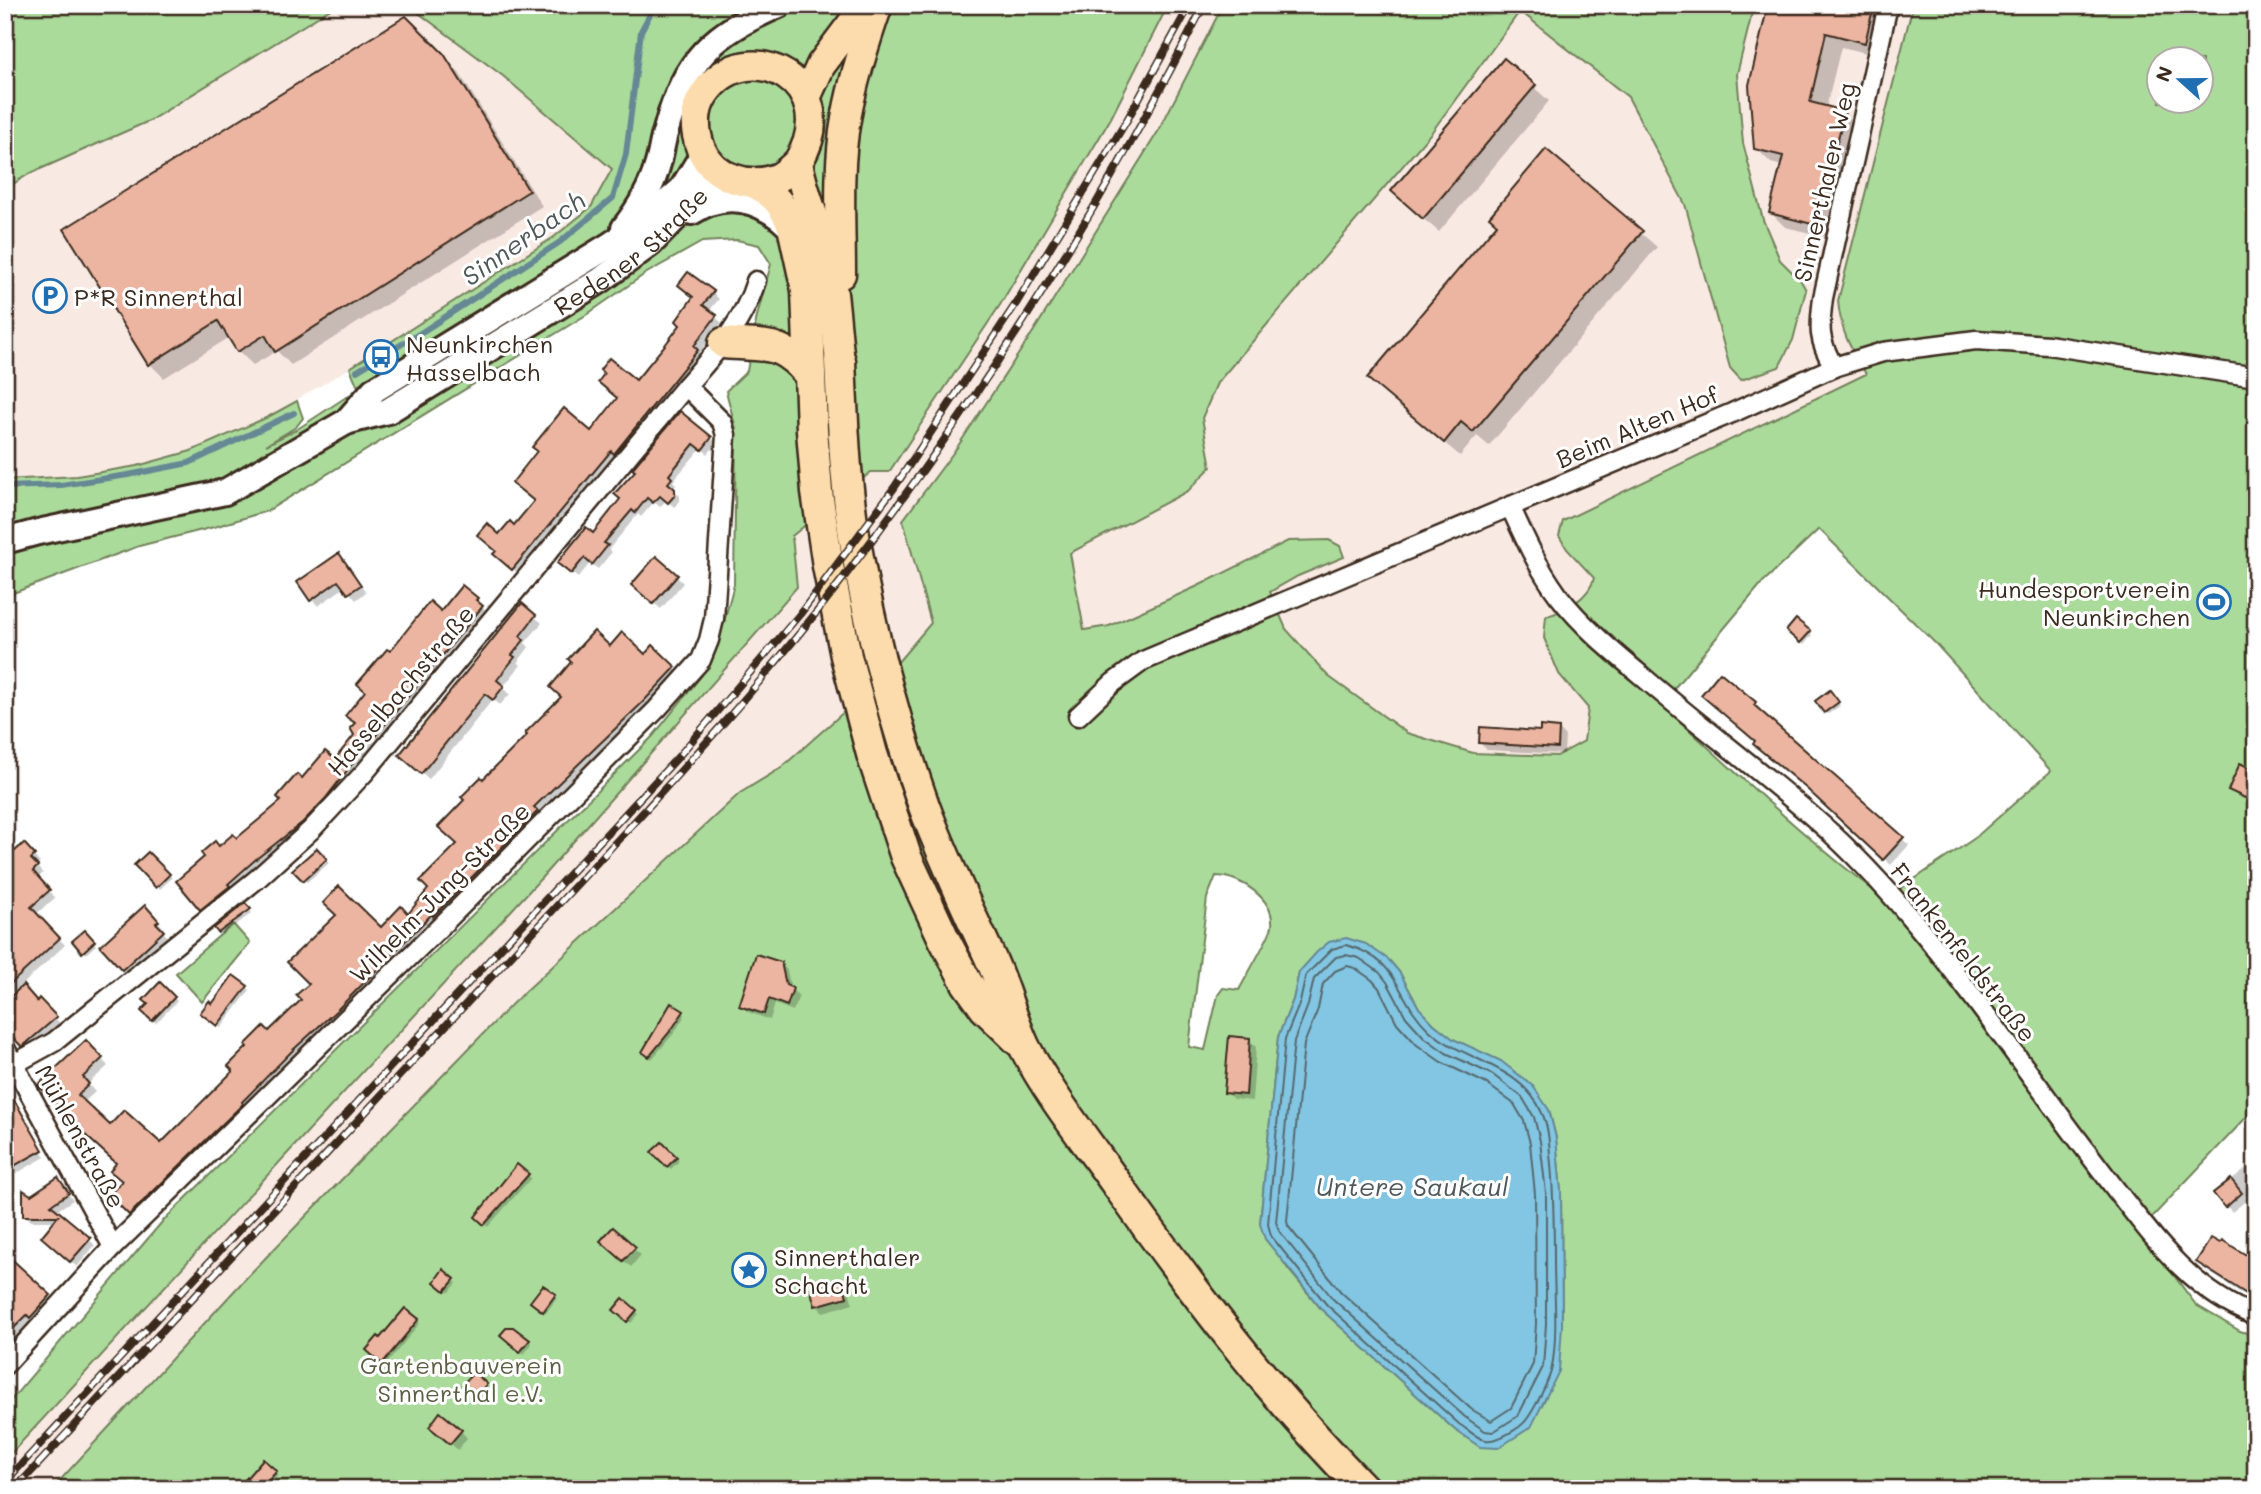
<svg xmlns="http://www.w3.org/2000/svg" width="2261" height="1494" viewBox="0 0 2261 1494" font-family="Mali,sans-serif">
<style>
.built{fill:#f9e9e3}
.green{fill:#abdb9b;stroke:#73825c;stroke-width:2;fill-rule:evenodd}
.water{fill:#82c6e3;stroke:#668894;stroke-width:2}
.shadow{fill:#0003}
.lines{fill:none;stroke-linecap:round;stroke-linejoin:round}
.shore{stroke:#57686d;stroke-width:2}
.stream{stroke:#668894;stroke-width:6}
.building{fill:#ecb5a1;stroke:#3b2a1e;stroke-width:2}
.minor-casing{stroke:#3b2a1e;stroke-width:23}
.secondary-casing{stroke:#3b2a1e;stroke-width:30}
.primary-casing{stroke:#3b2a1e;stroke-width:33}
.trunk-casing{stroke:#3b2a1e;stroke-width:35}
.minor{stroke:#fff;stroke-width:18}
.secondary{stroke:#fff;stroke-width:24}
.primary{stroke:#fcdcac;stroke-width:28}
.trunk{stroke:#fcdcac;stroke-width:30}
.rail-casing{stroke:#3b2a1e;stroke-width:8}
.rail{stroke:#fff;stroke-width:5;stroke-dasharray:16;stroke-linecap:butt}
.labels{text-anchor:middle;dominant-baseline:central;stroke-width:6;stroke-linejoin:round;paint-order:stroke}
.street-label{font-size:24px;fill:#3b2a1e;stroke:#fff}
.poi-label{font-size:24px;fill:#3b2a1e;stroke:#fff;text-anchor:start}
.park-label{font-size:24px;fill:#5d5f44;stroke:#fff}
.water-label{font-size:26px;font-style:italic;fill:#505959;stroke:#fff}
</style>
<rect width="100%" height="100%" fill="#fff"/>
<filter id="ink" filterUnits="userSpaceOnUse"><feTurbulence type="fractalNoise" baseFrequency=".0143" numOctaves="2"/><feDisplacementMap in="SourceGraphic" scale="14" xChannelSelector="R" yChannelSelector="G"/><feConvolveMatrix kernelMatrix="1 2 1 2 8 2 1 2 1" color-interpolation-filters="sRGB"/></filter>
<g filter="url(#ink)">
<g class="built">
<path d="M337,5H408L503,76L613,169L591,207L554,237L350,368L268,417L191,451L137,466L77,476L5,480V189L29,174L149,121Z"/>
<path d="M1168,5H1223L1159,130L1035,329L956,449L903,520L931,623L892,669L781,768L740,793L514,1002L247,1277L52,1489H5V1460L544,875L797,587L792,536L871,472H889L1000,305L1111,118Z"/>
<path d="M1754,5H1913L1838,301L1846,340L1866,374L1563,521L1559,536L1567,549L1594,578L1592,587L1561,612L1546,616L1559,674L1588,708L1584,741L1557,756L1473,753L1406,733L1328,676L1286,629L1270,592L1298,576L1198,586L1108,626L1083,630L1070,552L1188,491L1211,467L1202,418L1217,383L1431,133L1520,11L1628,97L1685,204L1730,368L1801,281L1780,260L1763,220L1743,143L1737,74Z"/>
</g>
<g class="green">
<path d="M5,5H337L149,121L29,174L5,189Z"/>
<path d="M408,5H1168L1111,118L1000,305L889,472H871L792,536L797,587L544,875L5,1460V1407L162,1222L653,736L702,675L723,626L734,584L736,429L726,391L747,371L757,316L771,264L759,245L737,240L702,242L645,274L586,315L267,511L214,527L139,546L5,596V480L77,476L137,466L191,451L268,417L297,401L303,418L296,427L266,445L296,430L506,292L357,385L350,368L554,237L591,207L612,169L503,76Z"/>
<path d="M1223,5H1754L1737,74L1743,143L1763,220L1780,260L1801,281L1806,290L1793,340L1779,367L1741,380L1730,368L1685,204L1628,97L1520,11L1431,133L1217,383L1202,418L1211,467L1188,491L1070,553L1084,630L1109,626L1198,586L1288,541L1329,540L1340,546L1344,557L1298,576L1270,592L1286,629L1328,676L1407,733L1473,753L1557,756L1584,741L1588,708L1559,674L1544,638L1546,616C1564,612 1590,597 1594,578L1567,549L1559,536L1563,521L1866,374C1850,347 1841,333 1838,301L1913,5H2256V1107L2140,1230L2196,1305L2240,1331L2256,1336V1489H52L247,1277L514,1002L740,793L781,768L892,669L931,623L903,520L956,449L1035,329L1159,130ZM2160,60H2202V102H2160ZM1819,529L1935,643L2051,771L1975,838L1885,899C1806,839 1734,771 1661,704L1762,583ZM1216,876C1240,876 1275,899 1272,926C1271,935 1245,978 1239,990L1223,988L1218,995L1205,1050L1189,1047L1207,898ZM1389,960L1400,973L1419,1008L1434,1024L1453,1039L1501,1061L1549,1110L1556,1138L1561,1192L1562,1325L1455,1430L1322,1310L1288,1269L1260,1224L1278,1037L1293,1000L1299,972Z"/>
<path d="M233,924L250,943L202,1002L176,973Z"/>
</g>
<path class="water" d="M1346,938L1366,944L1389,960L1400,973L1419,1008L1434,1024L1453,1039L1501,1061L1533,1086L1549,1110L1556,1138L1561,1192L1562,1325L1559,1371L1531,1427L1498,1448L1480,1447L1455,1430L1322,1310L1265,1239L1260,1224L1278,1037L1293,1000L1299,972L1317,952L1329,942Z"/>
<g class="shadow">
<path d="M1770,5H1886L1879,56L1841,47L1826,108L1844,112L1858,127L1831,238L1785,227L1771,213L1782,166L1771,163L1756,148Z"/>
<path d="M406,18L458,71L542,206L291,365L277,351L253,365L238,351L230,337L164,378L150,364Z"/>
<path d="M1504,60L1549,101L1439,232L1408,206Z"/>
<path d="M1547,152L1657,247L1489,446L1477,436L1460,456L1384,392Z"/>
<path d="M680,285L713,293L719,299L709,311L722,323L699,353L703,357L520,575L502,560L500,536L514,527L591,433L636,383L682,325L695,298Z"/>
<path d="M681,413L717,443L708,454L701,448L673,481L676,485L673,489L680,496V501L674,507L666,500L660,507L654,502L641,517L638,514L609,549L612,552L598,569L590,563L578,578L565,568L622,500L637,471Z"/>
<path d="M345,562L366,592L356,600L345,587L318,606L312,599Z"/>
<path d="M677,577L683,583L661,609L640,592Z"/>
<path d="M462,588L477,600L488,613L310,828L207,916L178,881L219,848L237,840L283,801L302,781L335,762L356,735V724L367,692L391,654L441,613Z"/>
<path d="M522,606L542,623L525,643L529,647L518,662L521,665L503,687L510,694L500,705L493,699L429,779L407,762Z"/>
<path d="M1796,622L1812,635L1804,645L1789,631Z"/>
<path d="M654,647L681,675L650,709L539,815L543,818L249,1107L238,1096L236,1099L249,1111L137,1220L111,1195L124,1182L118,1164L41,1085L86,1042L108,1066L88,1084L95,1092L83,1103L111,1128L161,1146L236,1071L269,1033L381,929L408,916L431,889L459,844L483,782L610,649L645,656Z"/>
<path d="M1833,695L1840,706L1828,714L1825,712Z"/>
<path d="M1710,702L1755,703L1761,710L1760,712L1909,845L1891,865L1757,742Z"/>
<path d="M1559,729L1565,736L1564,754L1487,750L1480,743Z"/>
<path d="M2256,773V805L2237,796L2230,790Z"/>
<path d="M317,850L329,863L307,882L295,870Z"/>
<path d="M30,852L40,863L36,866L43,873L38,878L55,898L36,914L65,945L21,986L62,1025L30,1052L9,1030L16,995L5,984Z"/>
<path d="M148,854L172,878L160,889L137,865Z"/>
<path d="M245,906L252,913L222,935L216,928Z"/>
<path d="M145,908L164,928L161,930L169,938L129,974L102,946Z"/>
<path d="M85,932L96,945L86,954L75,942Z"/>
<path d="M780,963L787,970L791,989L799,996L793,1011L775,1004L770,1020L748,1012L741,1006Z"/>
<path d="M233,977L250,990L221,1028L205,1016Z"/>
<path d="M160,985L177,1001L156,1023L144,1011Z"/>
<path d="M683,1012L685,1015L675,1032L652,1059L647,1055Z"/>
<path d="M1250,1040L1256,1047L1252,1101L1233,1099L1226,1092Z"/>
<path d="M5,1088L45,1157L5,1180Z"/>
<path d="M662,1144L679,1161L671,1169L654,1152Z"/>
<path d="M2256,1161V1184L2245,1197L2247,1200L2232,1212L2216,1193Z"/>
<path d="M518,1166L531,1178L488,1227L477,1217Z"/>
<path d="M63,1185L73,1200L56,1211L95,1245L77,1267L49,1243L57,1221H31L25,1215Z"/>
<path d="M609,1248L634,1249L641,1255L631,1267Z"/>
<path d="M12,1261L56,1303L37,1323L34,1320L5,1350V1285Z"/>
<path d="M2198,1262L2256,1263V1303L2209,1272Z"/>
<path d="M443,1272L457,1283L449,1293L436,1281Z"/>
<path d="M841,1281L848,1288L853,1304L823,1312L816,1305Z"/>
<path d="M555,1296L557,1298L546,1313L535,1305Z"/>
<path d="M623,1301L639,1314L631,1323L616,1310Z"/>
<path d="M405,1310L420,1323L386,1365L368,1350L381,1341Z"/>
<path d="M513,1328L532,1344L524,1354L503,1335Z"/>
<path d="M474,1375L488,1388L478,1398L465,1385Z"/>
<path d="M461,1431L467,1438L458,1450L438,1433Z"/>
<path d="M264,1461L278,1475L263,1489H239Z"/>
</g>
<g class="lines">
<g class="shore">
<path d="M1346,945C1402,960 1394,997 1429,1030C1463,1061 1522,1065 1542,1113C1548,1125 1549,1141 1550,1154C1554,1190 1554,1225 1554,1261C1554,1296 1558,1332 1552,1367C1550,1379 1535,1408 1527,1419C1521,1428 1497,1442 1486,1440C1477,1439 1467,1429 1459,1424L1327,1305L1271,1236L1268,1224L1285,1039L1300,1002L1306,975L1332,949Z"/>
<path d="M1346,955L1359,958L1379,972L1387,982L1406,1017L1424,1037L1446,1053L1493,1075L1522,1097L1534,1117L1540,1141L1546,1193V1324L1543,1367L1518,1416L1493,1432L1485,1431L1465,1417L1333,1299L1279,1231L1276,1222L1294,1041L1308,1005L1314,979L1336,957Z"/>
<path d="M1347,966L1355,968L1372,980L1379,988L1397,1023L1417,1045L1441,1062L1487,1084L1514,1104L1524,1121L1530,1143L1535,1194L1536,1324L1533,1364L1511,1408L1491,1421L1471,1409L1341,1292L1288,1226L1287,1221L1304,1044L1318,1009L1323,984L1335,971Z"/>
</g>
<g class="stream">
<path d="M357,371L422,332L560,242L613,198L626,154L641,31L655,5"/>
<path d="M5,487L61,485L128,475L189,463L294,413"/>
</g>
</g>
<g class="building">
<path d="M1768,5H1868V8L1873,9L1865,43L1826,33L1810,102L1845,111L1816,225L1769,213L1783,156L1754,149L1749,85Z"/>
<path d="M406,16L444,54L529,191L275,352L265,335L237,352L218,321L148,365L64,229Z"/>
<path d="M1504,58L1536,85L1423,219L1391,191Z"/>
<path d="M1546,149L1643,231L1473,432L1461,422L1444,443L1367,378L1497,224L1489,217Z"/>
<path d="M688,272L714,291L703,305L717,315L694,346L698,350L614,454L611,451L512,570L493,554L496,551L477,535L487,523L499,534L510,521L514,525L534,501L512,483L537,451L532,447L564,408L591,431L617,398L598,382L604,374L600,370L609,358L636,380L665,345L680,325L676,321L693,297L678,285Z"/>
<path d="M680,411L712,437L702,450L694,444L669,475L672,478L668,483L675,489V495L668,503L660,496L653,503L647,498L635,513L632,510L604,543L608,545L592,565L584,558L571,574L557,563L586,527L593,533L620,499L614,494L635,471L632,469Z"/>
<path d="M339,553L361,585L348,594L338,581L310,601L297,582Z"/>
<path d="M656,556L678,575L653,604L631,585Z"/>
<path d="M462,585L478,598L476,600L483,606L457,638L373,739L372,738L355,757L356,759L325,799L303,822L255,860L228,884L230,886L200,910L176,881L204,857L201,853L215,841L219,846L233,834L237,838L281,801L277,797L282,791L297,774L302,778L325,751L335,759L354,735L350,728L355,723L345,716L365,691L357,684L387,649L390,651L430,601L441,611Z"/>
<path d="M522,603L536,615L520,636L524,640L512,655L515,657L497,680L504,686L493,700L485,694L421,774L399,755Z"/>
<path d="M1796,619L1811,631L1800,643L1786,631Z"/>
<path d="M594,631L610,646L622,632L645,654L653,645L676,667L643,702L534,807L538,811L433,916L432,914L338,1009L293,1050L242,1102L243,1104L129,1215L109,1195L122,1181L110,1171L116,1163L72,1123L73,1122L38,1085L86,1040L103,1058L83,1077L89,1084L78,1095L110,1125L124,1110L161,1143L233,1071L228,1066L247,1047L245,1045L264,1026L269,1031L301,1000L296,995L309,984L287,962L336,915L323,903L339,886L381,927L401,906L408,914L428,889L420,881L457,844L438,827L464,800L461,797L481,777L483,779L527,735L525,733L561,697L550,687L571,662L568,659Z"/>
<path d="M1720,672L1756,702L1754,705L1904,837L1883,860L1807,789L1753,744L1755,741L1701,695Z"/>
<path d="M1830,690L1839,702L1824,713L1815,701Z"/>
<path d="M1540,726L1559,728L1558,748L1479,743L1480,727L1540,731Z"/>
<path d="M2240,763L2256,771V803L2228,790Z"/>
<path d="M24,843L35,855L31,859L38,866L33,871L50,890L31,907L60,938L5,989V860Z"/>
<path d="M317,848L327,859L303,881L292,870Z"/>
<path d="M148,852L170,874L156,888L134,865Z"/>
<path d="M245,903L251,909L218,933L214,928Z"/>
<path d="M145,905L159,921L156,923L164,931L122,970L100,946Z"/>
<path d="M85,930L95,941L82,953L72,941Z"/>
<path d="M756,954L781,962L786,985L793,988L787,1006L769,999L764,1014L739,1006Z"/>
<path d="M233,975L248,986L217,1026L200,1013L209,1001L212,1004Z"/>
<path d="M160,982L175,997L152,1021L141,1011L148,1004L143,1000Z"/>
<path d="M23,985L37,1001L39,998L57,1017L22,1047L5,1029V1002Z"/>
<path d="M671,1003L684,1011L672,1029L649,1057L642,1052Z"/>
<path d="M1229,1036L1250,1038L1246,1095L1224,1093Z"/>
<path d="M5,1084L43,1150L14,1166L5,1151Z"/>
<path d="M662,1142L677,1157L667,1167L651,1152Z"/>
<path d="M517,1164L529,1174L484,1225L475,1217Z"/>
<path d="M58,1177L69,1193L51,1205L91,1238L70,1262L41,1237L58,1216H23V1190L31,1195Z"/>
<path d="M2231,1179L2242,1193L2225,1208L2213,1193Z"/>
<path d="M613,1227L636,1247L623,1261L600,1241Z"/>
<path d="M2211,1238L2220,1243L2222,1240L2256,1261V1283L2248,1295L2196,1262Z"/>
<path d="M5,1253L51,1295L30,1318L27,1315L5,1337Z"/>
<path d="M443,1269L455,1279L445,1291L434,1282Z"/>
<path d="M842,1279L847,1297L815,1306L810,1288Z"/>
<path d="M543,1285L556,1294L543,1312L530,1302Z"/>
<path d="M623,1298L637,1310L627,1322L613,1310Z"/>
<path d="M405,1308L419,1319L382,1364L366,1350L378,1336L380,1338Z"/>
<path d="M507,1327H513L530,1340L520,1352L500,1335Z"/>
<path d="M474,1372L487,1384L475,1397L462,1385Z"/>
<path d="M440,1412L462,1430L450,1444L429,1427Z"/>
<path d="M263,1459L277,1471L261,1489H237Z"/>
</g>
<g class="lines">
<g class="minor-casing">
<g id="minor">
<path d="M1834,367C1818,340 1819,329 1823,298L1888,5"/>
<path d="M1510,506C1524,537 1538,568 1558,595C1582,626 1612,651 1642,676C1704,730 1771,778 1831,833C1913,909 1977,1003 2043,1092C2068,1127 2094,1161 2120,1195C2158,1244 2195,1293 2256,1316"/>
<path d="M1078,716L1113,683L1143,661L1732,413L1834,367L1883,352L1976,340L2048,345L2256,377"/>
<path d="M5,1048L113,1247"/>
<path d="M5,1069L54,1042L257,879L311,830L365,772L686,386C715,353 743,324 756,281"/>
<path d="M5,1365L113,1247L437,930L657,709L701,660L709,640L714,619L726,435L722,422L686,386"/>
</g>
</g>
<g class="secondary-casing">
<g id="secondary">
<path d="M692,212C725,189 761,199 788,225"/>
<path d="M624,228C638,210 651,189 657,167C661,155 662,142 666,130C685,59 712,34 779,5"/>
<path d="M346,422L374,390L610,245L643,223L682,189L703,154"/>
<path id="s1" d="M5,541L38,532L225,492L346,422L388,411L601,280L650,244L702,191L715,182L730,178"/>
</g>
</g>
<g class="primary-casing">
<g id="primary">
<path d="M806,98L821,65L866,5"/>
<path d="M798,162C792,167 785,175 777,178C749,189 713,178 701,149C694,130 693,110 705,93C748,30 846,85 798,162C804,199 822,232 829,268C835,298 836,330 840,361"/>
<path d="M753,183C776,194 785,208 794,231"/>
<path d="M841,274C841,223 837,169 846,119C853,80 865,42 878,5"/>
</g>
</g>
<g class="trunk-casing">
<g id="trunk">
<path d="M794,231L807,290L812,430L817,492L828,566L846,656L872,754L906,857L944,939L967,983L985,1008L1019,1041"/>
<path d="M724,343C768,347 779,339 810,375"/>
<path d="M840,361C843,424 845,489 857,552C872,638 895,723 924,806C944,860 969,911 993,964C1005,991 1012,1021 1025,1048C1050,1096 1087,1142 1118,1186C1194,1293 1271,1395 1364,1489"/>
</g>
</g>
<use href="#minor" class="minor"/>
<use href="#secondary" class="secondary"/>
<use href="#primary" class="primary"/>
<use href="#trunk" class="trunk"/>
<g class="rail-casing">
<g id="rail">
<path d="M5,1482L678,757L800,614L894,488L1017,302L1127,120L1190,5"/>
<path d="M15,1489C183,1308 351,1128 518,948C628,828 742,710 841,581C979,401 1102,208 1204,5"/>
</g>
</g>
<use href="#rail" class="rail"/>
</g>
</g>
<defs>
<g id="parking-ring" transform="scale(1.75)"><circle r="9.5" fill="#fff" stroke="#1f6fb2" stroke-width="1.5"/><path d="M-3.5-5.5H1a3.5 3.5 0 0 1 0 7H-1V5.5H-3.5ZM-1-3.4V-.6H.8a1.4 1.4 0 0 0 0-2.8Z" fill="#1f6fb2"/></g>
<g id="bus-ring" transform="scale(1.75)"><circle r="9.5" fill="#fff" stroke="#1f6fb2" stroke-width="1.5"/><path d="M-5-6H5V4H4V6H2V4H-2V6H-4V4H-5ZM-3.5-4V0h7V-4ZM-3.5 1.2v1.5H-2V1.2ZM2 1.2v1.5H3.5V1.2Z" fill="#1f6fb2"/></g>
<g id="stadium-ring" transform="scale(1.75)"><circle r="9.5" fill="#fff" stroke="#1f6fb2" stroke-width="1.5"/><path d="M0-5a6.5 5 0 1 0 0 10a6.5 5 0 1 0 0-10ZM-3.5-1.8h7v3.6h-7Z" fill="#1f6fb2"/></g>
<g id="sight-ring" transform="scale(1.75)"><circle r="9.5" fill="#fff" stroke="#1f6fb2" stroke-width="1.5"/><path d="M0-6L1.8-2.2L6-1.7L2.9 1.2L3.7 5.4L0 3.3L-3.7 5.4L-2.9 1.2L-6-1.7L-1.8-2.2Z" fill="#1f6fb2"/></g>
</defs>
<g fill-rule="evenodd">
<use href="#parking-ring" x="50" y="296"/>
<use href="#bus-ring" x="381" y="357"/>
<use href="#stadium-ring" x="2214" y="602"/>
<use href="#sight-ring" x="749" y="1270"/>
</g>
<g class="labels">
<g class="street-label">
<text transform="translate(1824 182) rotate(-77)">Sinnerthaler Weg</text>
<text stroke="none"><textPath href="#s1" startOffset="700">Redener Straße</textPath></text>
<text transform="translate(1637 426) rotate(-23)">Beim Alten Hof</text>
<text transform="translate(400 690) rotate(-50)">Hasselbachstraße</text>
<text transform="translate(439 892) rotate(-45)">Wilhelm-Jung-Straße</text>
<text transform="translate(1964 952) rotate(52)">Frankenfeldstraße</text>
<text transform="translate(81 1136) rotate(61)">Mühlenstraße</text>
</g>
<g class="poi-label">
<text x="74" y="296">P*R Sinnerthal</text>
<text x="406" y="343">Neunkirchen<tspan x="406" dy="28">Hasselbach</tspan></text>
<text x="2190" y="588" text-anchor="end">Hundesportverein<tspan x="2190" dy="28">Neunkirchen</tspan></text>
<text x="774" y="1256">Sinnerthaler<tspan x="774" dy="28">Schacht</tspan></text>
</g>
<g class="park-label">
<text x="461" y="1364">Gartenbauverein<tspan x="461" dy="28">Sinnerthal e.V.</tspan></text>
</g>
<g class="water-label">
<text transform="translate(523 238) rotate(-35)">Sinnerbach</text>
<text x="1412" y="1186">Untere Saukaul</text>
</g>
</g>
<rect width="2261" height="1494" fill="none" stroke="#fff" stroke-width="28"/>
<rect x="14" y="14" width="2233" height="1466" fill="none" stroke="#3b2a1e" stroke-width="2.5" filter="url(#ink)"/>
<g transform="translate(2180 80) rotate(291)"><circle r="33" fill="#ffffff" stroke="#b1aaa5" stroke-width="2"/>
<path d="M0-5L12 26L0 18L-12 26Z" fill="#1f6fb2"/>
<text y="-10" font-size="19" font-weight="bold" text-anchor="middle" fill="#3b2a1e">N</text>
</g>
</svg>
